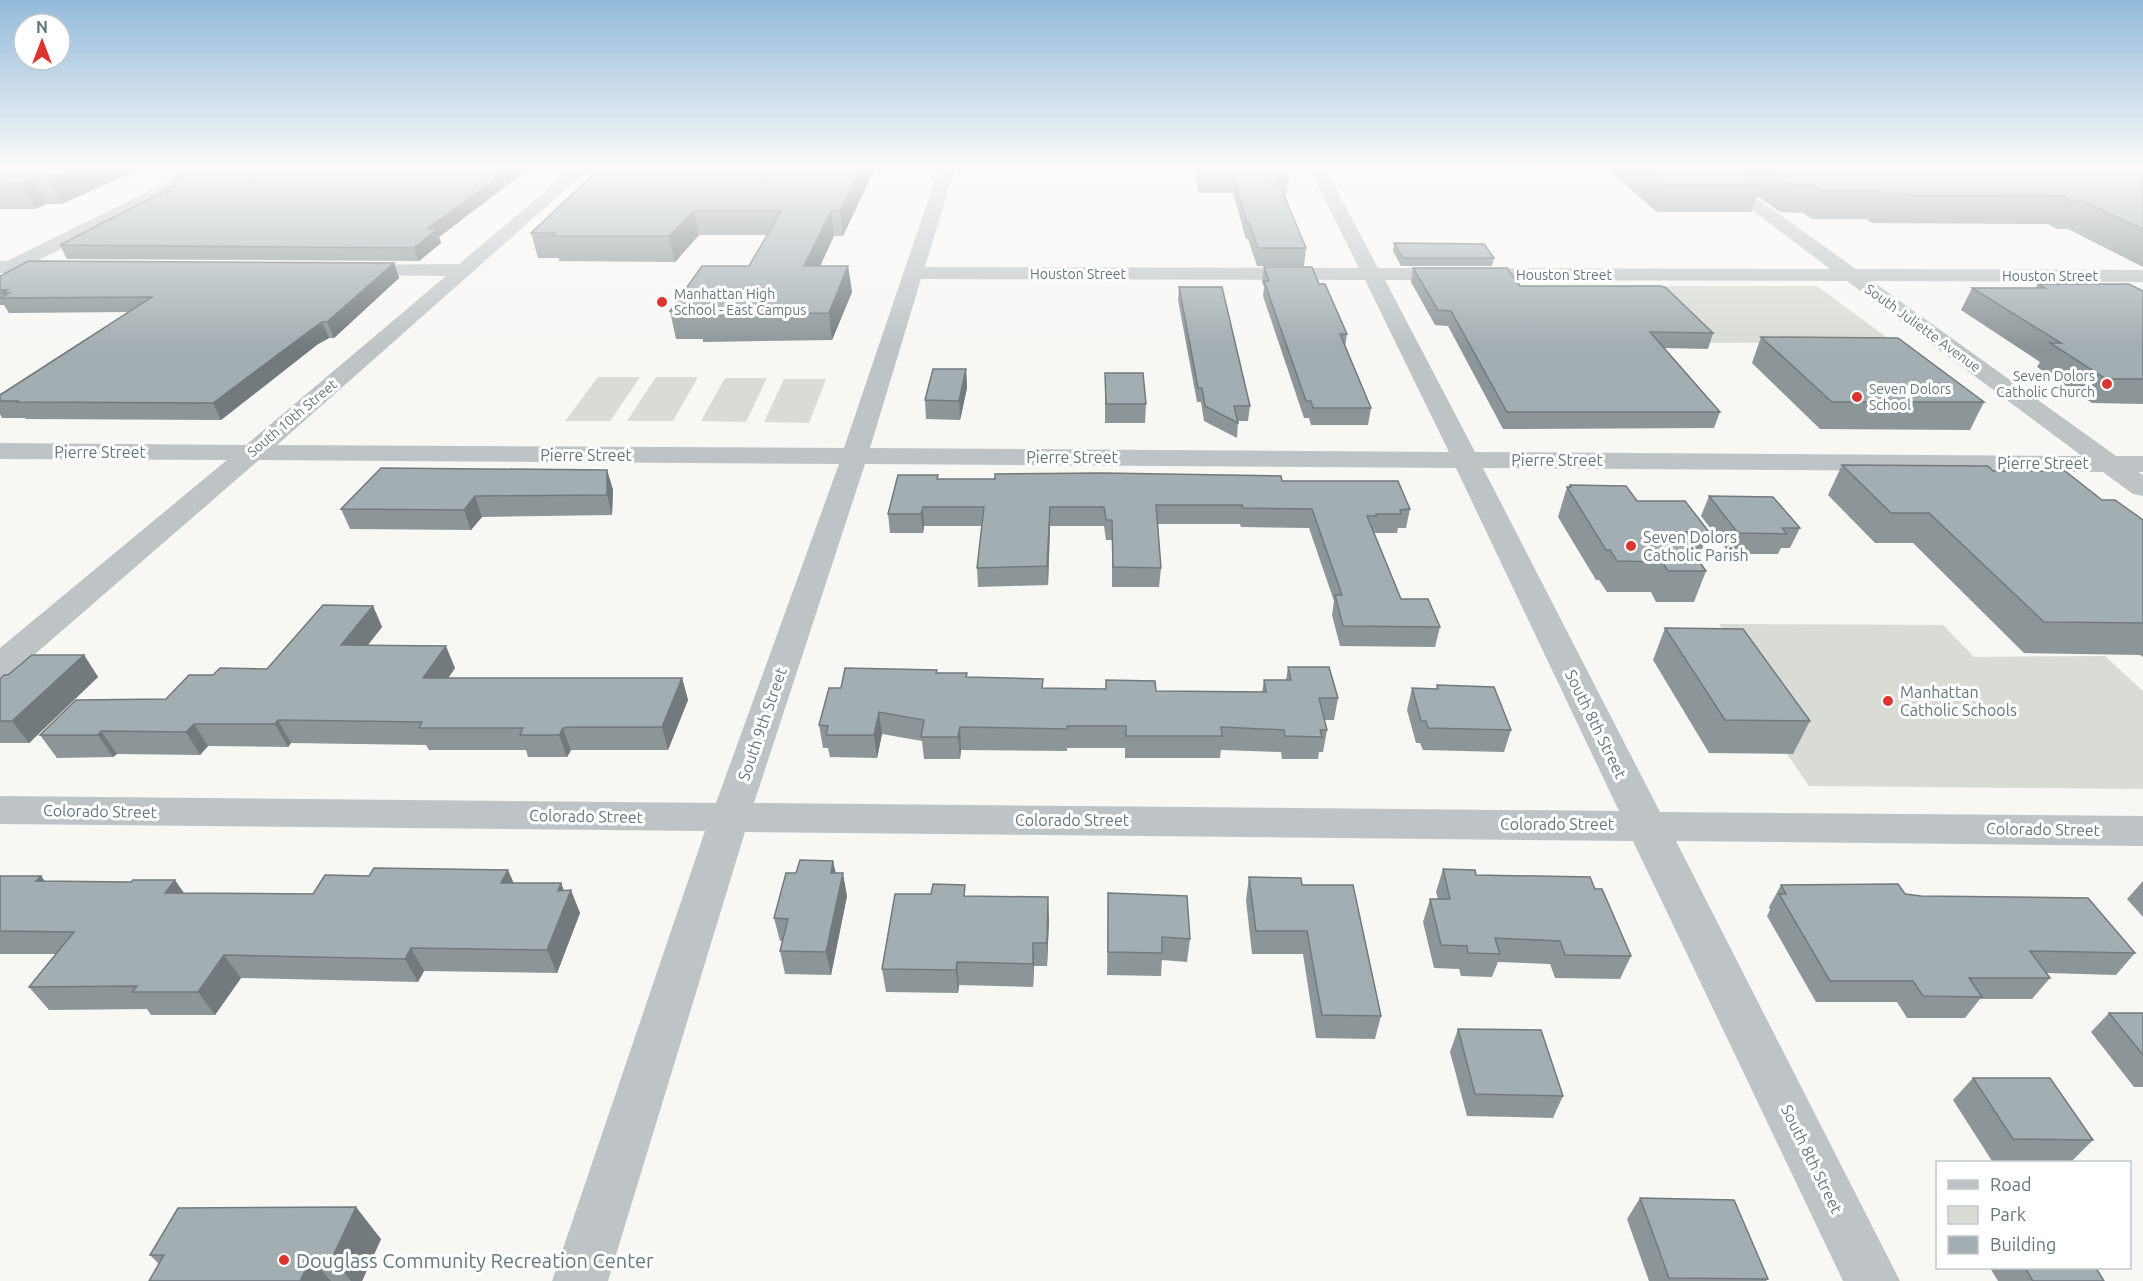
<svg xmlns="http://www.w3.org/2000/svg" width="2143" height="1281" viewBox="0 0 2143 1281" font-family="Ubuntu,sans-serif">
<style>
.green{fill:#d8dcd4}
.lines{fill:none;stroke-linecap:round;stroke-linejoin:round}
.minor{fill:#bec4c6;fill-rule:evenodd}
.wall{fill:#8c9699}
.shaded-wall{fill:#727a7d}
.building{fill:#a3aeb2;stroke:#727a7d;stroke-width:1.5}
.poi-dot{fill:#dc342f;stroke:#fff;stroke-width:2}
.labels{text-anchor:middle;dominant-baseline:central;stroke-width:6;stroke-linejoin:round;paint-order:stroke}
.far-street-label{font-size:14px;fill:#63787e;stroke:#fff}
.far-poi-label{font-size:14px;fill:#63787e;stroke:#fff;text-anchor:start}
.street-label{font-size:16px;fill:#63787e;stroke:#fff}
.poi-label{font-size:16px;fill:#63787e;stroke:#fff;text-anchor:start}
.near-poi-label{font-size:20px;fill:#63787e;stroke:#fff;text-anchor:start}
</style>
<rect width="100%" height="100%" fill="#f7f7f4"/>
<g class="green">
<path d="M1648,286H1817L1893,342L1707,343Z"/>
<path d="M598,377H640L610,421H565Z"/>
<path d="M656,377H698L673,421H627Z"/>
<path d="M725,378H767L746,422L701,421Z"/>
<path d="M784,379H826L809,423L764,422Z"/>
<path d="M1719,624L1943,625L1974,657L2105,656L2143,691V789L1809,786L1787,754H1793L1774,702Z"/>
</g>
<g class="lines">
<g class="minor">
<path d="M195,168H215L213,171L35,262L69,264L72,268L69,272L0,273V261H7Z"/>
<path d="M573,168H590L277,445L844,448L939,168H955L925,267L1359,268L1309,168H1325L1378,268L1830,269L1696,168H1714L1856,269L2143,270V282L1872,281L2116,456H2143V472H2138L2143,475V496L2133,494L2103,472L1483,468L1660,812L2143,816V846L1676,841L1900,1281H1843L1633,841L745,832L608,1281H552L705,831L0,824V796L716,803L839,464L259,460L12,674L0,677V648L227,460L0,459V443L246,445L446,276L351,275L344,273L341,269L344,265L459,264ZM921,279L1365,280L1449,452L870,448ZM1385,280L1847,281L2082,456L1475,452ZM865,464L1456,468L1619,811L754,803Z"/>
</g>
</g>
<g class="wall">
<path d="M0,168H138V169L62,204H46L35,209H0Z"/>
<path d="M875,168L843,236H834L820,266H848L852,292L832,340L703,342V339H676L670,311L749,266L767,235H699L675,262L559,261V258H538L531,233Z"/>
<path d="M1193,168H1284L1288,178L1287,194H1284L1306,248L1304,266H1257L1248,239H1246L1233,193H1199Z"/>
<path d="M1605,168H2143V267L2068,229H2057L2048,224L1872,223L1866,219H1812L1803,213L1780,212L1757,196L1751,212H1657Z"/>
<path d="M522,174L439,237L441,243L419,261L67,259L60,245L176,185Z"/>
<path d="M1394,243L1494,258L1492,266H1401L1393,251Z"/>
<path d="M394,263L399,278L334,338H329L318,344L221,420L26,419L25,418H2L0,414V395L129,312L9,313L4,305H0V276Z"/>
<path d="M1264,267L1319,284L1347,334L1345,347L1371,408L1368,425H1311L1309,418H1304L1263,296L1264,287L1262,282Z"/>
<path d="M1413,268L1520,286L1713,333L1708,349L1664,348L1720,412L1714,428L1503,429L1448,326L1435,325L1411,282Z"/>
<path d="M2038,284L2143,291V404L2092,403L2037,367L2040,362L1961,310L1972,288H2036Z"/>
<path d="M1179,287L1250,406L1248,421H1238L1237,438L1204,421L1201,402H1197L1178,300Z"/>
<path d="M1761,337L1984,402L1970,430L1820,429L1752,363Z"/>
<path d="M966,369L967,388L960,420L926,419L925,400Z"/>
<path d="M1105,373L1146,404L1145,423H1105Z"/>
<path d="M1842,465L1993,471L2102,500L2143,520V657L2140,655L2024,653L1913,543H1875L1828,495Z"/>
<path d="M607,470L613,490L612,515L482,517L471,530L350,529L341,509Z"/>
<path d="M938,475V479L1282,481L1410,509L1406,528H1398L1397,533H1374L1401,599L1440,627L1435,647L1340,646L1332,615L1334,601L1309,528L1241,527L1240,524H1158L1161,568L1159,587H1112V540H1106L1104,526H1050L1048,585L978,587L977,568L982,526H924L923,533H890L888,514Z"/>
<path d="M1570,485L1637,501L1709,532L1698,559L1706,571L1694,602H1656L1651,592H1607L1599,580H1596L1558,517L1567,487H1569Z"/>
<path d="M1709,496L1800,528L1790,548H1781L1778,554H1730L1701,516Z"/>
<path d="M373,606L382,627L368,645L455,668L448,678H682L688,700L668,750H571L567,757H528L526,750H429L426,745L291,743L288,747L208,746L200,755L117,754L113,757L57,758L40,735L166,699L213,675L267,669Z"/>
<path d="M1665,628L1810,721L1793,754L1709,753L1653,660Z"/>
<path d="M84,655L98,677L29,743H0V679Z"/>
<path d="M1288,667L1338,698L1334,720H1324L1327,730L1323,752H1319L1318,759H1282L1281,752L1221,750L1220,758H1125V748H1067V751L961,750L960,759H924L922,741L882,734L877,758L830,757L828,748H823L819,725L937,670V673L1043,688L1156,691L1262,692L1264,680H1286Z"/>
<path d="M1437,685L1511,730L1504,752L1423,750L1420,743H1416L1407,710L1412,688L1436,689Z"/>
<path d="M833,861L836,873L847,896L831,975L785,974L780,951L782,941H780L774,918L796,873Z"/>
<path d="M1443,869L1476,875L1595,889L1631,956L1620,979L1555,978L1550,964L1498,962L1492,977L1461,976L1459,969L1434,968L1423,922L1430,899H1438L1436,892Z"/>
<path d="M0,876L45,881L184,893L313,894L514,883H561L564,891L580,913L557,973L424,971L418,982L241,978L215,1015H151L147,1009L49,1010L29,987L56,954H0Z"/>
<path d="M1249,877L1302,885L1381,1016L1375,1039L1316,1038L1303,954H1252L1246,900Z"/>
<path d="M2143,881V917L2127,899Z"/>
<path d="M1781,885L1905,894L2135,953L2116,975L2047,973L2050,978L2032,999H1980L1965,1018H1907L1897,1002H1816L1767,916L1770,910L1769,907Z"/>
<path d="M1108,893L1190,939L1187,962L1162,960L1161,976L1107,975Z"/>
<path d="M966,896L1049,920L1047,966H1034L1033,987L959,985L958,993L886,992L882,969Z"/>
<path d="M2109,1013H2143V1087H2134L2091,1032Z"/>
<path d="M1458,1029L1563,1096L1553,1118L1467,1116L1450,1052Z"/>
<path d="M1973,1078L2093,1140L2071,1162L1992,1161L1953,1100Z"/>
<path d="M1640,1198L1768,1279L1766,1281H1649L1627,1219Z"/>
<path d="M381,1239L362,1281H149L159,1264L150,1255Z"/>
<path d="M1990,1268H2096L2104,1281H1998Z"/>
</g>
<g class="shaded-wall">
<path d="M73,168H138V169L62,204L48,178Z"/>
<path d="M510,168H520L522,174L439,237L441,243L419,261L414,248L427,229Z"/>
<path d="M862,168H875L843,236L840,211Z"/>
<path d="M33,178L46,204L35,209L21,183Z"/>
<path d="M694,211L699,235L675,262L669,236Z"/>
<path d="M831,211L834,236L808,292L804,266Z"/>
<path d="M394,263L399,278L334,338L327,322Z"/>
<path d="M848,266L852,292L832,340L829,313Z"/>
<path d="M322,322L329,338L318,344L221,420L213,403L312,329Z"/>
<path d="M966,369L967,388L960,420L959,401Z"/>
<path d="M607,470L613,490L612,515L607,495Z"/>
<path d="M475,496L482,517L471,530L464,510Z"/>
<path d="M923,507L924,526L923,533L921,514Z"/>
<path d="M1050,507V526L1048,585L1047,566Z"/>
<path d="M373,606L382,627L351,666L341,645Z"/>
<path d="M446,646L455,668L433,700L423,678Z"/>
<path d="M84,655L98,677L29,743L12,721Z"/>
<path d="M682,678L688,700L668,750L662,727Z"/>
<path d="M879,712L882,734L877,758L874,735Z"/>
<path d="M278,720L291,743L288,747L275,724Z"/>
<path d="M194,724L208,746L200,755L186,732Z"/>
<path d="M960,727L961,750L960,759L958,737Z"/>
<path d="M563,728L571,750L567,757L559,735Z"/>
<path d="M101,731L117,754L113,757L98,735Z"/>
<path d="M833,861L837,884L831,873Z"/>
<path d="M508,870L518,893L501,883Z"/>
<path d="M843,873L847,896L831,975L826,952Z"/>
<path d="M41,876L59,899L36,881Z"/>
<path d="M175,880L191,903L165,893Z"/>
<path d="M561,883L567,899L571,890L580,913L557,973L547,950L558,891Z"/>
<path d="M1048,897L1049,920L1047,966V943Z"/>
<path d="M1033,943L1034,966L1033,987Z"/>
<path d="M411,948L424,971L418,982L405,959Z"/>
<path d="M224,955L241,978L215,1015L198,992Z"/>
<path d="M957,962L959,985L958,993L956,970Z"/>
<path d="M356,1207L381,1239L362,1281H351L332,1258Z"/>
<path d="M311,1258L331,1281H300Z"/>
</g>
<g class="building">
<path d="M0,168H73L48,178H33L21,183H0Z"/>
<path d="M195,168H510L427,229H437L414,248L60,245L176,185L173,179Z"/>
<path d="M600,168H862L840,211H831L804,266H848L829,313L697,314L699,311H670L702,266H749L781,211H694L669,236H552L555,233H531Z"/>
<path d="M1198,168H1284L1288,178H1277L1306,248H1258L1249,223H1247L1234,178H1200Z"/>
<path d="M1644,168H1737L1761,185H1665Z"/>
<path d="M1764,168H2143V229L2083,201H2071L2063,196L1884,195L1878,191H1822L1813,185H1790Z"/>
<path d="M1394,243L1484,244L1494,258H1403Z"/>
<path d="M28,261L394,263L327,322H322L312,329L213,403L16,402L19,401H0V395L152,297L0,298L9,293H2L7,290H0V276Z"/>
<path d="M1264,267H1312L1319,284H1325L1347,334H1340L1371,408H1313L1311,401H1306L1264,281H1269Z"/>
<path d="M1413,268H1507L1520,286H1661L1666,288L1713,333L1650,332L1720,412H1507L1451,311L1438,310Z"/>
<path d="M2038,284H2129L2143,291V379H2106L2050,343H2061L1972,288H2045Z"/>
<path d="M1179,287H1222L1250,406H1234L1238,423L1205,406L1202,388H1198Z"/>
<path d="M1761,337L1898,338L1984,402H1832Z"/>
<path d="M933,369H966L959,401L925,400Z"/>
<path d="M1105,373H1143L1146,404H1106Z"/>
<path d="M1842,465L1988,466L1993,471H2065L2102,500H2115L2143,520V623L2044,622L1929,513H1891Z"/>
<path d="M381,468L607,470V495L475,496L464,510L341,509Z"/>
<path d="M1102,473L1281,476L1282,481H1398L1410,509L1400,510L1401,514H1376L1377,516H1367L1401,599H1428L1440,627L1343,626L1335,595H1342L1312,509L1243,508L1242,505H1156L1161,568L1113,567L1112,520H1106L1104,507H1050L1047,566L977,568L984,507H923L921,514H888L898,475H938L937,479H995V474Z"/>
<path d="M1570,485L1626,486L1637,501H1685L1709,532H1678L1706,571H1668L1662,562L1617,561L1610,550H1606L1567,487H1571Z"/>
<path d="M1709,496L1773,497L1800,528H1782L1787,534L1738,533Z"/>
<path d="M323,605L373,606L341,645L446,646L423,678H682L662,727H571L563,728L559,735H520L523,728H419L422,722L278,720L275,724H194L186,732L101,731L98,735H40L76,700L166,699L189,675H213L220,668L267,669Z"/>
<path d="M1665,628L1743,629L1810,721L1725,720Z"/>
<path d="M32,655H84L12,721H0V679L4,675H8Z"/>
<path d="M1288,667H1329L1338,698H1319L1327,730H1320L1322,737L1285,736L1284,730L1221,727L1222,736H1126V726H1067V729L960,727L958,737H921L924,720L879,712L874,735H826L828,726L819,725L829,688H841L845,668L937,670L936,673H967L966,677L1043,679L1042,688L1106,689V680L1155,681L1156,691L1266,692L1264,680H1291Z"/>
<path d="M1437,685L1494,687L1511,730L1428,728L1426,721H1421L1412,688L1438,689Z"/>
<path d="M800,860L833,861L831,873H843L826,952L780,951L788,919L774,918L786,873H796Z"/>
<path d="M374,868L508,870L501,883H561L558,891L571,890L547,950L411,948L405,959L224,955L198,992H132L137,986L29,987L74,932L0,931V876H41L36,881L131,882L133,880H175L165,893L313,894L325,875L369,876Z"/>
<path d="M1443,869L1475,870L1476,875L1590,877L1595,889H1602L1631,956L1565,955L1560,941L1495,938L1500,954L1468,953L1467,946L1441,945L1430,899H1450Z"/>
<path d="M1249,877L1301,878L1302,885H1353L1381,1016L1322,1015L1307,931H1256Z"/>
<path d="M933,884L965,885L964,896L1048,897L1047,943H1033V964L957,962L956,970L882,969L895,894H931Z"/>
<path d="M1898,884L1905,894L1921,896L2088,898L2135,953L2030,951L2050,978H1969L1982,997L1923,996L1913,981H1830L1779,894H1786L1781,885Z"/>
<path d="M1108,893L1187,896L1190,939L1162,937V953L1108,952Z"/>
<path d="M2109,1013H2143V1055Z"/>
<path d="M1458,1029L1541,1030L1563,1096L1475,1094Z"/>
<path d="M1973,1078H2050L2093,1140L2013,1139Z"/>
<path d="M1640,1198L1734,1200L1768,1279L1669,1278Z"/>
<path d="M356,1207L332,1258H311L300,1281H149L164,1255H150L178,1208Z"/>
<path d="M2025,1268H2096L2104,1281H2033Z"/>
</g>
<linearGradient id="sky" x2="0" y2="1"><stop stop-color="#93bada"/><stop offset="0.48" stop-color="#fbfbfa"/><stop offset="1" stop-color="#fbfbfa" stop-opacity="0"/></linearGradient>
<rect width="2143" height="347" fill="url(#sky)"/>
<g class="poi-dot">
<circle cx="662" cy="302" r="6"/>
<circle cx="2107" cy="384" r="6"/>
<circle cx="1857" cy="397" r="6"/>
<circle cx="1631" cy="546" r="6"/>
<circle cx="1888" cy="701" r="6"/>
<circle cx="284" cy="1260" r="6"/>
</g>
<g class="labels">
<g class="far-street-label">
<text x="1078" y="274">Houston Street</text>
<text x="1564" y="275">Houston Street</text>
<text x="2050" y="276">Houston Street</text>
<text transform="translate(1923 328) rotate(36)">South Juliette Avenue</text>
<text transform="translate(292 418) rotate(-40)">South 10th Street</text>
</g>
<g class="far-poi-label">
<text x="674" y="294">Manhattan High<tspan x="674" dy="16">School - East Campus</tspan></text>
<text x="2095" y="376" text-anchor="end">Seven Dolors<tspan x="2095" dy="16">Catholic Church</tspan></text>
<text x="1869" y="389">Seven Dolors<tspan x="1869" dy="16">School</tspan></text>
</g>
<g class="street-label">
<text x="100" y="452">Pierre Street</text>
<text x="586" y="455">Pierre Street</text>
<text x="1072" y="457">Pierre Street</text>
<text x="1557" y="460">Pierre Street</text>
<text x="2043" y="463">Pierre Street</text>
<text transform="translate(762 724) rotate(-71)">South 9th Street</text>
<text transform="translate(1596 724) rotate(64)">South 8th Street</text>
<text transform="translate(100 811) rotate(1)">Colorado Street</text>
<text transform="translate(586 816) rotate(1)">Colorado Street</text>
<text x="1072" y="820">Colorado Street</text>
<text x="1557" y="824">Colorado Street</text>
<text transform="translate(2043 829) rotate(1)">Colorado Street</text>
<text transform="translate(1812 1159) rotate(64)">South 8th Street</text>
</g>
<g class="poi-label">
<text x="1643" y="537">Seven Dolors<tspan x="1643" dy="18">Catholic Parish</tspan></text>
<text x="1900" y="692">Manhattan<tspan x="1900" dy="18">Catholic Schools</tspan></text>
</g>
<g class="near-poi-label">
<text x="296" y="1260">Douglass Community Recreation Center</text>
</g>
</g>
<rect x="1936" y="1161" width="195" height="108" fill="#ffffff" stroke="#c1c9cb" stroke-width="1.5"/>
<rect x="1948" y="1180" width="30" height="9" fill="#bec4c6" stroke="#c1c9cb" stroke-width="1.5"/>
<text x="1990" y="1191" font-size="18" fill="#63787e">Road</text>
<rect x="1948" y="1206" width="30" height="18" fill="#d8dcd4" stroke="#c1c9cb" stroke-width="1.5"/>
<text x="1990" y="1221" font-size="18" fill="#63787e">Park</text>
<rect x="1948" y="1236" width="30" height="18" fill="#a3aeb2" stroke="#c1c9cb" stroke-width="1.5"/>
<text x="1990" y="1251" font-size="18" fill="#63787e">Building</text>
<g transform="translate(42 42)"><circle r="28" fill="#ffffff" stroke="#c1c9cb" stroke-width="1.5"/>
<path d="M0-4.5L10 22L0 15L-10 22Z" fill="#dc342f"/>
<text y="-9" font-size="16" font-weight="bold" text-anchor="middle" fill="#63787e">N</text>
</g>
</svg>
